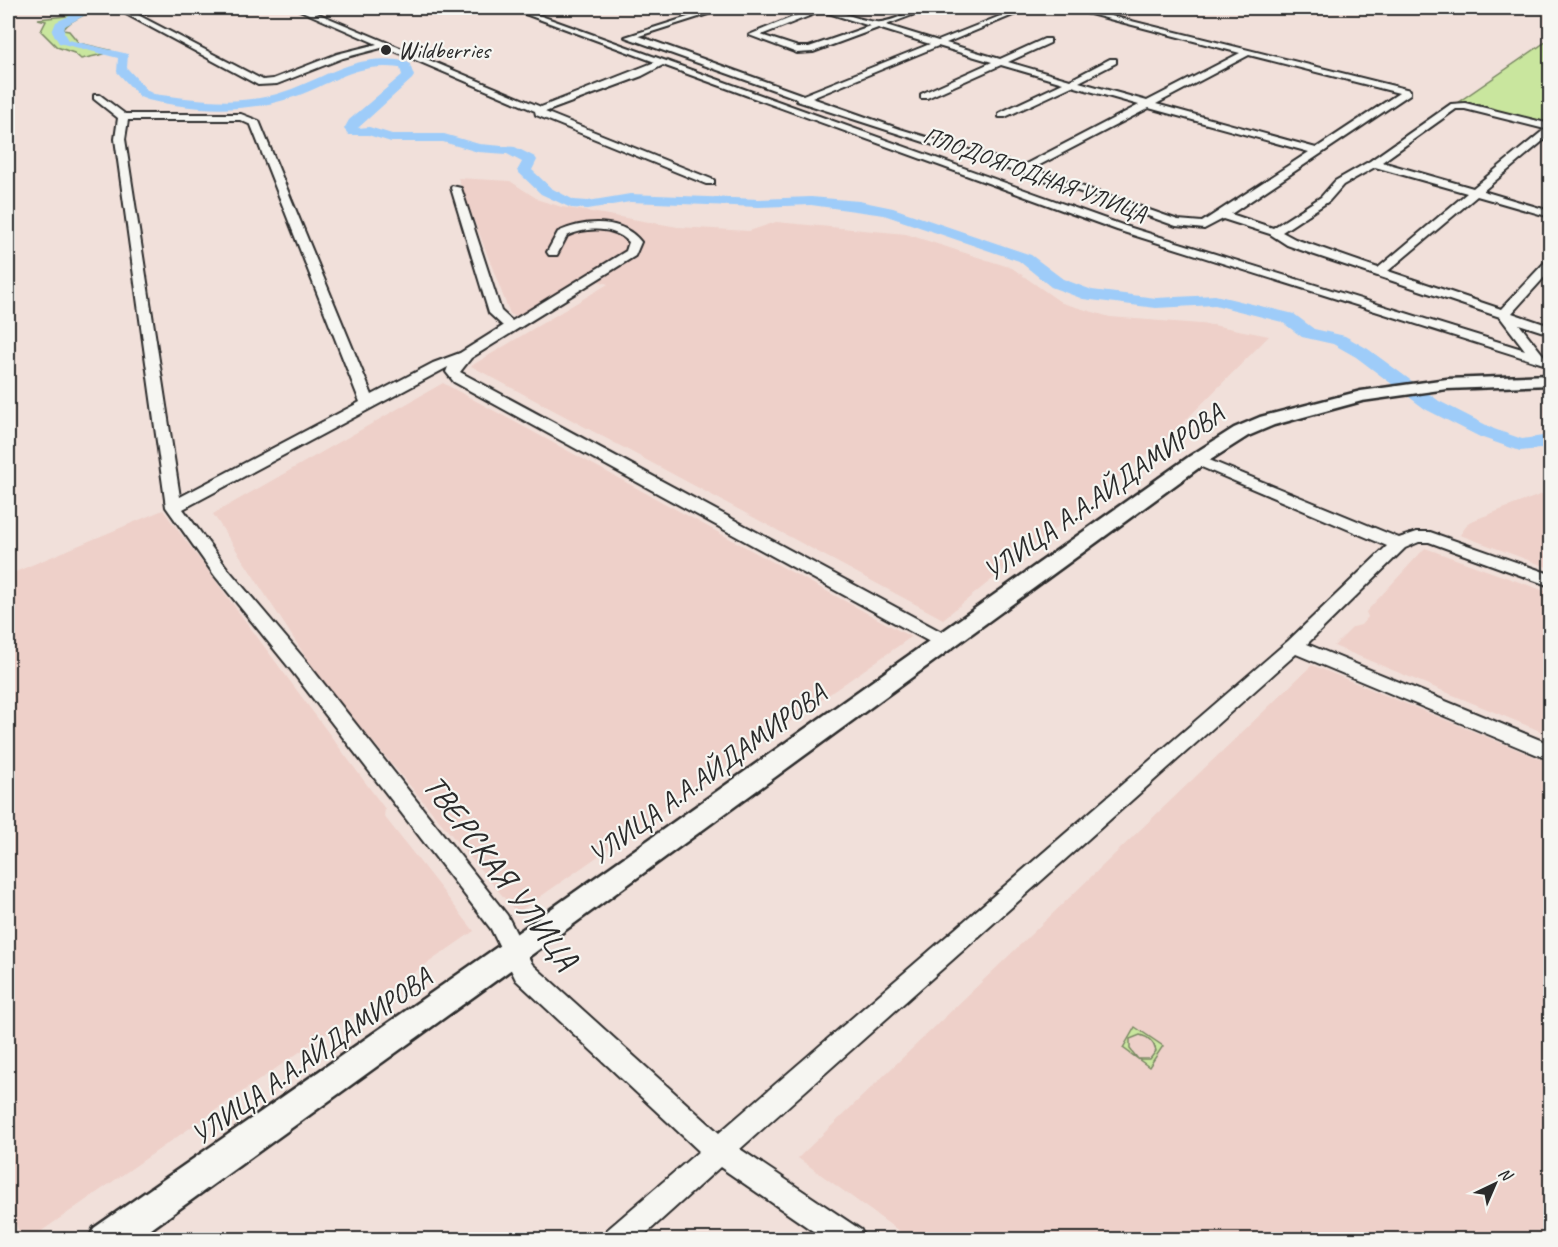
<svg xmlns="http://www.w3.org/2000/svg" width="1558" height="1247" viewBox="0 0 1558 1247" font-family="Caveat,sans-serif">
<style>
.built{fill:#eed0c9}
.green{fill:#c9e69e;stroke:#7a8864;stroke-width:1.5;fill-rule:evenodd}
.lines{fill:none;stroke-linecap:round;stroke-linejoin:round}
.river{fill:#9eccf9;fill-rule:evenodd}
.minor-casing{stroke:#2b2b2b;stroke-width:4}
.major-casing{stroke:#2b2b2b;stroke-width:5}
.minor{fill:#f6f6f2;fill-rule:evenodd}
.major{fill:#f6f6f2;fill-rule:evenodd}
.poi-dot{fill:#2b2b2b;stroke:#f6f6f2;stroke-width:2}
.labels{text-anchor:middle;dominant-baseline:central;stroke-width:4.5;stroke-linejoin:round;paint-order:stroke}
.far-poi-label{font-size:24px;fill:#2b2b2b;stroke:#f6f6f2;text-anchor:start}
.far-street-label{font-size:24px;fill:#2b2b2b;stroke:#f6f6f2}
.street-label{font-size:28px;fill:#2b2b2b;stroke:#f6f6f2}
.near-street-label{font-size:33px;fill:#2b2b2b;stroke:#f6f6f2}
</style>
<rect width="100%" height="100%" fill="#f1e0da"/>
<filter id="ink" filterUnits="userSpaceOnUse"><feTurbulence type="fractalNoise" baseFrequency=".0167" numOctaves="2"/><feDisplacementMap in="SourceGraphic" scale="12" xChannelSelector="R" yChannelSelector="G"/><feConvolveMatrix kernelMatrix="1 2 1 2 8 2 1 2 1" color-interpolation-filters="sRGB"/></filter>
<g filter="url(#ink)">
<g class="built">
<path d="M458,178L510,181L539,200L562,207L678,227L749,231L776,222L906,234L1012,268L1062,303L1110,317L1213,325L1269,336L1172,434L943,619L471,366L608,284L587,277L520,318L510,314Z"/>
<path d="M443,383L911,637L517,913L320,679L213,514Z"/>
<path d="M1550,491V568L1460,535L1469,522Z"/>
<path d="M163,510L385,809L384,816L474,931L30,1239H22L8,1206V575Z"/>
<path d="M1425,548L1550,593V735L1334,646L1353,627L1361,625L1368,617L1366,612Z"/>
<path d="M1312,665L1550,763V1239H910L798,1158Z"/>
</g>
<g class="green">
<path d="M81,8H95C85,17 71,18 63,30L69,31L79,43L110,50L104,54L81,59L74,53L57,47L41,31L46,21L38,19L66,16Z"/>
<path d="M1550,39V127L1457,103Z"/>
<path d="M1135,1027L1163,1046L1149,1067L1123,1048ZM1140,1035C1149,1037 1154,1042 1156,1051L1150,1059H1138L1130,1049V1039Z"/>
</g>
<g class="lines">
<path class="river" d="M86,8H98L65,26L64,32L69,40L128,54L127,68L148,91L154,94C192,99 231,105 269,96C320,84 352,49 409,62L414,76L412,79L358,128L369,127L392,134H444L479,144L515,147L535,157L537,160L532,170L551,188L574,200L588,201L630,194L759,199L811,197L859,201L893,208L1031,255L1063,279L1092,290L1156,298L1215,295L1294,314L1314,329L1345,336L1368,349L1439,401L1494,429L1522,439L1550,435V448L1520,451L1480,437L1425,409L1356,357L1333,344L1302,337L1282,322L1215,305L1156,308L1083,299L1051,287L1019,261L884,215L811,205L759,207L630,202L588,209L571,208L541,194L517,171L522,162L507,154L478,152L443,142H391L368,135H349L344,129L349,120L402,75L400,68C355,62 334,83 294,97C248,113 195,111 148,100L140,97L117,72L118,58L59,43L52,32L56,22Z"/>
<g class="minor-casing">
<g id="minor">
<path d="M148,8H161L138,15L263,80L273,79L337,54L377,44L295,8H305L541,107L655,62L509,8H519L1125,226L1525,350L1500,317L1312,254L1287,245L1270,234L1223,219L1204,229L1176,226L1061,185L1024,174H1015L1014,171L797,101L796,98L625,37L716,8H727L639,36L803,95L930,44L878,28L813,52L797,53L749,35L815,8C837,8 855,20 876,22C891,24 913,8 931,8L886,25L938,41L1020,8H1030L946,43L1000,59L1044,39H1050V43L1008,62L1070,80L1110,59H1116V63L1079,82L1147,101L1240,53L1067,8H1079L1410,90V94L1231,214L1273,228L1321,197L1335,181L1370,161L1451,104L1465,103L1550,124V135L1483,191L1550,211V217L1477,196L1388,271L1501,309L1546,261L1550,260V271L1512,313L1550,326V334L1519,324L1544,356L1550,358V366L1117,230L663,65L642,76L545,112L714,180V184H706L536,115L535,111L385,47L343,58L277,84L258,85L126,14ZM822,11L870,26L809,47H798L761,35ZM938,46L992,62L921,94V98H927L1001,65L1063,83L999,113V117H1005L1072,86L1139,105L1022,166L900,129L812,98ZM1249,55L1399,93L1316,148L1156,104ZM1149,108L1309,152L1202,222L1178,220L1032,169ZM1456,109H1465L1545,129L1473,188L1382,162ZM1375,167L1467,193L1378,268L1295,239L1282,232L1329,201L1343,185Z"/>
<path d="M94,95H100L125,114H241L259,121L372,395L433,363L460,353L503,326L489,313L451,188L452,186L461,188L501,311L512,321L626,251L629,242C613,226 586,227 567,236L557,255H549L547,252L558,232C584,220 622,217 641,242L635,256L471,358L460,372L951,637L954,642L951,647H939L454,382L446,372L448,367L183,509L227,568L305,660L507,915L532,964L719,1133L1288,641L1387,546L1192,463L1189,460L1192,457H1202L1399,538L1417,532H1430L1550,574V586L1429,542H1419L1405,548L1307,644L1550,744V760L1296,654L740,1149L861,1230L865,1240H826L720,1167L639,1240H603L607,1230L699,1151L516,980L491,929L291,670L215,576L166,507L115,139L118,118L94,99ZM128,120H240L251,125L360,402L180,497L125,139Z"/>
</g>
</g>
<g class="major-casing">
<path id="major" d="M1550,375V385L1447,389L1362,401L1274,425L1248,436L1204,464L523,961L136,1240H89L94,1228L503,943L1190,456L1234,428L1260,417L1361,391L1447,379Z"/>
</g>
<use href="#minor" class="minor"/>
<use href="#major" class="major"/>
</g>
</g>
<circle class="poi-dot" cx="386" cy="50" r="6"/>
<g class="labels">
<g class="far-poi-label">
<text x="398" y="50">Wildberries</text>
</g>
<g class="far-street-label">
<text transform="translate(1035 174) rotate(20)">ПЛОДОЯГОДНАЯ УЛИЦА</text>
</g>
<g class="street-label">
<text transform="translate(1103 492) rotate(-35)">УЛИЦА А.А.АЙДАМИРОВА</text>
<text transform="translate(707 774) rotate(-36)">УЛИЦА А.А.АЙДАМИРОВА</text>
<text transform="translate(311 1056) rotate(-35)">УЛИЦА А.А.АЙДАМИРОВА</text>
</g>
<g class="near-street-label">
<text transform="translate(501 872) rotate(53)">ТВЕРСКАЯ УЛИЦА</text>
</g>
</g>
<rect width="1558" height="1247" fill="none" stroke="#f6f6f2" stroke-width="30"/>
<rect x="15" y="15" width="1528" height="1217" fill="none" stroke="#2b2b2b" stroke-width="2" filter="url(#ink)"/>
<g transform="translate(1495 1184) rotate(44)" stroke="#f6f6f2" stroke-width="4.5" paint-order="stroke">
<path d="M0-4.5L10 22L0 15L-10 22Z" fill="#2b2b2b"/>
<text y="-9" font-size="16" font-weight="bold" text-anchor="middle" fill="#2b2b2b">N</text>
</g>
</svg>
